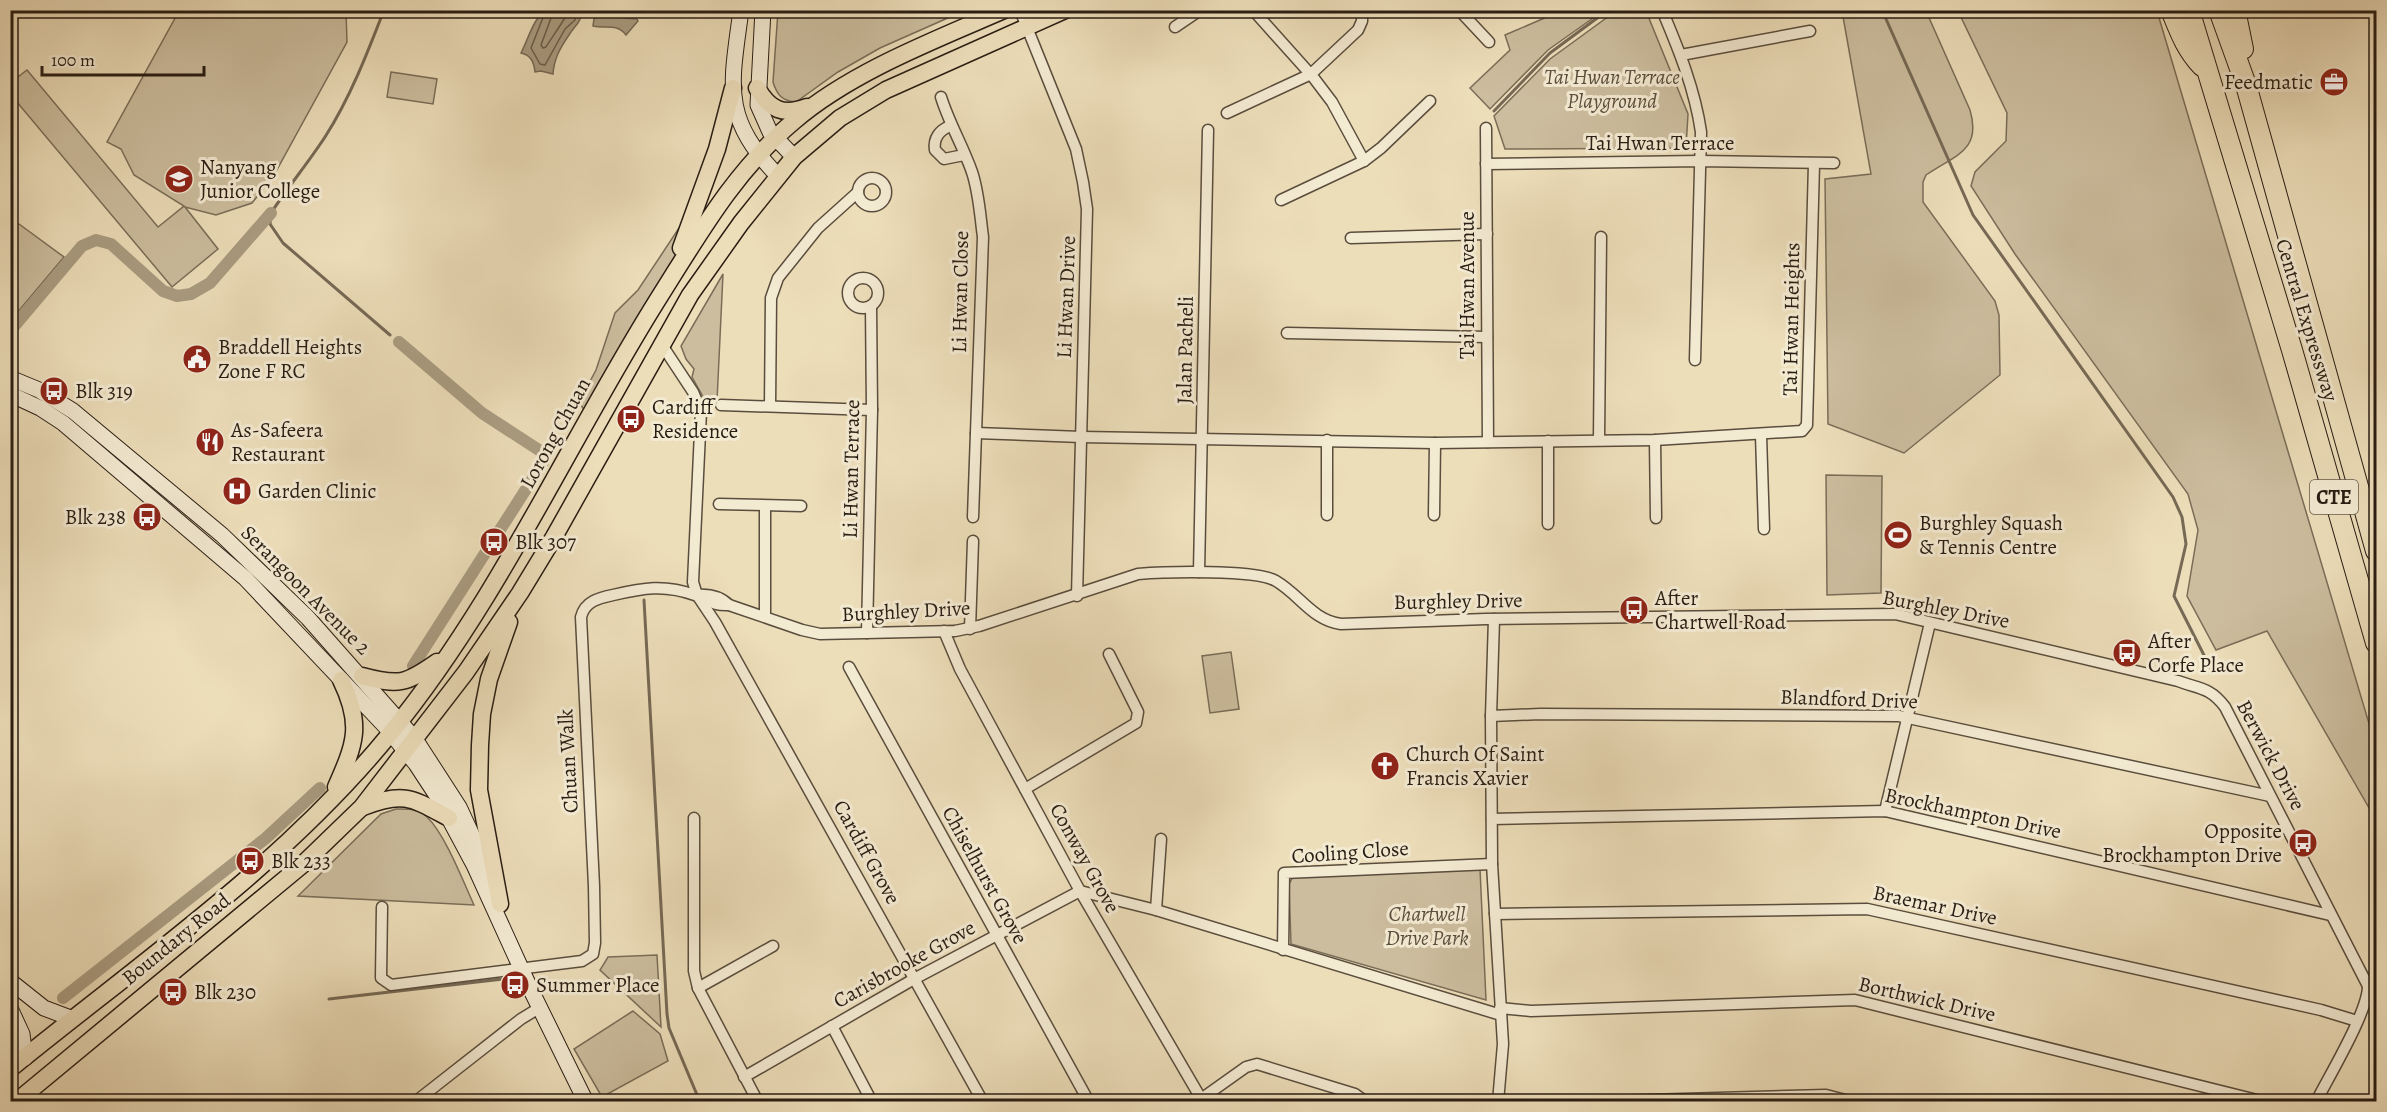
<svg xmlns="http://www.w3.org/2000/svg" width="2387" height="1112" viewBox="0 0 2387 1112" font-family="Alegreya,serif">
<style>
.green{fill:#ccbd9e;stroke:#7a6d58;stroke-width:1.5}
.water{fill:#aa9c81;stroke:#766955;stroke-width:1.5}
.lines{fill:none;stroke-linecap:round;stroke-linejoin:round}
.shore{stroke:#6a5c4a;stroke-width:1.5}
.stream{stroke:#766955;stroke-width:3}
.canal{stroke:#aa9c81;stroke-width:12}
.street-casing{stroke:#5a4d3d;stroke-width:13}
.secondary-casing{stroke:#291d13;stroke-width:17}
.primary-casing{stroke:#291d13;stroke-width:19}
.highway-casing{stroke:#291d13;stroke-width:22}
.street{stroke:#f3ead2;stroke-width:10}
.secondary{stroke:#f3ead2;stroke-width:15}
.primary{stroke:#eddeba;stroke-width:16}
.highway{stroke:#eddeba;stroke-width:20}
.labels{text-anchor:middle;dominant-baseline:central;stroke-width:6;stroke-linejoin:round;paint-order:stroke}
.shield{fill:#f3ead2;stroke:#665a4c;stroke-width:1.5}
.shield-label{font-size:20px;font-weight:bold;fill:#291d13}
.park-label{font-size:21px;font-style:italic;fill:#5a4d3d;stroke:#f3ead2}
.poi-label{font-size:21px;fill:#291d13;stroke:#f3ead2;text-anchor:start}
.street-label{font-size:21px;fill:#291d13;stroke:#f3ead2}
</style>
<rect width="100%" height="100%" fill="#eddeba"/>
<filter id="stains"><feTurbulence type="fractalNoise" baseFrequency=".00333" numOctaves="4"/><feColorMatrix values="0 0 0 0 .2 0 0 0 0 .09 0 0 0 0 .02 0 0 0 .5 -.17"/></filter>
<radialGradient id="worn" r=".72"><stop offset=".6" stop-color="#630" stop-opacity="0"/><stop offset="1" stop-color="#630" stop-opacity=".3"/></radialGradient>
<g class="green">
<path d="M948,10L950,17L880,48L838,72L796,102C782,101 777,95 773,82L778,11Z"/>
<path d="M1563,10L1603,11L1548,50L1490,109L1470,88L1510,50L1505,35Z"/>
<path d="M179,11H346L347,42L274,175L252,203L216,215L185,207L218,249L172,287L11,95L10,83L27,70L158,227L184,206L134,175L121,149L107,142Z"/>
<path d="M1616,11H1646L1688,114L1686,148L1505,149L1494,116L1550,59Z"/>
<path d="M1842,11H1926L1970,110C1982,151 1955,155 1926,175L1923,182V202L1995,301L1999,315L2000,375L1904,453L1828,424L1825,179L1871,174Z"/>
<path d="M1958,11H2157L2376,747V820L2267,631L2216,650L2187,596L2198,530L2188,494L2015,254L1971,186L1975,172L2006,141L2007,113Z"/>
<path d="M391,72L437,79L433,104L387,97Z"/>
<path d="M19,224L64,257L11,320V226Z"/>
<path d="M693,226L588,416L579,402L596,370L615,313L638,290L679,228Z"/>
<path d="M723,274L717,401L706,402L692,377L694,369L686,359L681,346Z"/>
<path d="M1826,475L1882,476L1881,593L1827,595Z"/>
<path d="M1231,652L1239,709L1210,713L1202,656Z"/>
<path d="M396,809C407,809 419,808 427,817C445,834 463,881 474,905L298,896L381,814Z"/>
<path d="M1480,869L1486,1000L1291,944L1289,884L1293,877Z"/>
<path d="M657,955L661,1027L600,970L608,957Z"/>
<path d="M633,1011L660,1034L668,1061L602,1097L574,1049Z"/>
</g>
<g class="water">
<path d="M546,11H582C581,23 575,25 569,35C560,48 554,59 553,74L541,71L535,72C534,62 531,55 521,53C528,40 534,16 546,11Z"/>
<path d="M607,11H625L622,13L624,18L637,19L638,21L626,35C617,23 606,29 593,26L594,19Z"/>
</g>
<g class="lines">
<g class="shore">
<path d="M546,10L531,48L540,64L545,65L565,29L575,20L576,10"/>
<path d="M554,10L541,45L543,48L546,47C550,40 568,15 569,10"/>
</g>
<g class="stream">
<path d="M384,10C367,54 350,98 325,137C308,163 288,187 271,213L270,224L283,243L390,335"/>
<path d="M1882,10L1973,215L2173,497L2182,517L2186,544L2174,596L2212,671"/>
<path d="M1494,111L1550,53L1608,10"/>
<path d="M644,600L667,1014L669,1028L700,1102"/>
<path d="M329,999L511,978"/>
</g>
<g class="canal">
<path d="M10,331L82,246L96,240L111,244L163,291L177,296L191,294L210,283L271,213"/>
<path d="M399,342L482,413L545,454L544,461L413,666"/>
<path d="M63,998L266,838L320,788"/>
</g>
<g class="street-casing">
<g id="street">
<path d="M1020,10L1076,149L1083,182L1087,209L1077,596"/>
<path d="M1253,10L1313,77L1332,102L1364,161"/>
<path d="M1459,10L1489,42"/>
<path d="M1662,10C1679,50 1695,90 1701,132L1695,360"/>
<path d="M1175,27L1200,10"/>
<path d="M1681,55L1810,31"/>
<path d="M941,97C949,123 963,146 972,172C979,193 980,215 983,237L973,517"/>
<path d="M1227,113L1311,74L1358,30L1362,21V10"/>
<path d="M950,126C940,130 933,138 935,150L944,159L964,155"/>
<path d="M1486,128L1488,442"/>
<path d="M1486,164L1700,161L1834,163"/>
<circle cx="872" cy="192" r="14"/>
<path d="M1281,200L1364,161L1381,148L1430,101"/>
<path d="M1351,238L1487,234"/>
<circle cx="863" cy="293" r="15"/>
<path d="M1287,333L1487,337"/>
<path d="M662,345L693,392L701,411L693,582L697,595L715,622L983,1102"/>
<path d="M721,405L872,410"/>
<path d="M770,406L771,298L778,278L818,228L858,192"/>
<path d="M976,433L1081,437L1435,443L1655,440L1802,431L1807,425L1814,164"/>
<path d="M1761,435L1764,529"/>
<path d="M1327,440V515"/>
<path d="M1599,440L1601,237"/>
<path d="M1655,440L1656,518"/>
<path d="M719,504L801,506"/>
<path d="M1434,515L1435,443"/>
<path d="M1548,524V441"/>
<path d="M1199,572L1208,130"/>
<path d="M697,595C710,594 720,596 729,605"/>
<path d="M765,616V506"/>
<path d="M1494,619L1491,716L1492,864L1503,1044L1498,1102"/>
<path d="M970,629L973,541"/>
<path d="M944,631L960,669L1080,891L1203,1102"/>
<path d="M867,633L872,410L871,306"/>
<path d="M849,667L1089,1102"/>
<path d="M1491,716L1540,714L1899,716L2270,796"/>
<path d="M1025,789L1136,723L1138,712L1109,654"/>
<path d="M1885,811L1930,623"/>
<path d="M694,818V971L698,988L758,1102"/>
<path d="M1492,819L1885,811L2330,915"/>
<path d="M382,907L381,978L391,985L582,961L593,954L595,943L594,886L581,617C585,601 599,598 613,595C643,588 664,584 695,595C709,600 713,606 729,605L802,630L820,634L955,631L979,626L1138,574C1163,572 1257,569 1276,581C1300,595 1312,620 1341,624L1486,619L1895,614L2178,681C2199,689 2210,687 2225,707L2368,986C2368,1012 2329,1076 2316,1102"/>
<path d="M1156,910L1161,839"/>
<path d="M1495,914L1867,909L2321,1010L2357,1021"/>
<path d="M1283,950L1284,873L1492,864"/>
<path d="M698,988L773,946"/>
<path d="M1500,1008L1531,1011L1855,1000L2265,1102"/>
<path d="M832,1026L872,1102"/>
<path d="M744,1077L914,979L1080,891L1156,910L1501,1015"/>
<path d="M1201,1099L1246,1067L1257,1064L1355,1094L1366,1102"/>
<path d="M415,1102L521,1019L539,1008"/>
<path d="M1577,1102L1826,1095L1853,1102"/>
</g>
</g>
<g class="secondary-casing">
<g id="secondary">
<path d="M741,10C731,86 721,117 778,176"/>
<path d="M763,10L758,105L770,132L794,157"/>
<path d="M10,378L39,390L73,411L222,535L308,618L415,739L459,807L489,872"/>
<path d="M10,394L40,408L63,423L245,578L385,726L416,764L437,796L474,865L530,988L586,1102"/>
<path d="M10,981L44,1008L73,1019"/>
<path d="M10,1008L22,1034L25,1058"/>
</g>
</g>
<g class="primary-casing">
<g id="primary">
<path d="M757,88C770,110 783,116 807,107"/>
<path d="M681,248L717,149L733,88"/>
<path d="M362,676C399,686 406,684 437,662"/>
<path d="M336,787C355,744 363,725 341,680"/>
<path d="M363,807C404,791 412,798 449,818"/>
<path d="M500,904L479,790L480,745L482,714L489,679L509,622"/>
<path d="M10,1069C140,963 283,865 389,735C497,603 566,447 655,304C697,238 733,172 794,121C851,72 935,40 1004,10"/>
<path d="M16,1102L302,865L362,807L466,672L520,593L554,537L690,295L741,223L794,157L840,118L886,90L1065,10"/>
</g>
</g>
<g class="highway-casing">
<g id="highway">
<path d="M2171,10C2180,32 2186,49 2202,66"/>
<path d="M2189,10L2292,350L2376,643"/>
<path d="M2219,10L2246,85L2376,551"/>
<path d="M2235,10L2243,49"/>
</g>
</g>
<use href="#street" class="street"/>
<use href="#secondary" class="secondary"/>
<use href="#primary" class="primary"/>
<use href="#highway" class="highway"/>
</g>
<defs>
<g id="office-disc" transform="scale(1.5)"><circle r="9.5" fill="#8f2418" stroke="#f3ead2"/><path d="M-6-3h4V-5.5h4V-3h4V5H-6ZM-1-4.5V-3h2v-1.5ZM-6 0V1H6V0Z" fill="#fff"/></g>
<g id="university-disc" transform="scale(1.5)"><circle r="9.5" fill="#8f2418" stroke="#f3ead2"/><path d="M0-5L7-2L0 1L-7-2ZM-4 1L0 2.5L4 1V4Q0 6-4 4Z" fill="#fff"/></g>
<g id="civic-disc" transform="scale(1.5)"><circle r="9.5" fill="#8f2418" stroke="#f3ead2"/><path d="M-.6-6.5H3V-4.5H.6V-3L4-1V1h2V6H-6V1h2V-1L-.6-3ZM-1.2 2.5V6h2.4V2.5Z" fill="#fff"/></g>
<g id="bus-disc" transform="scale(1.5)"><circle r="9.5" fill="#8f2418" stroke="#f3ead2"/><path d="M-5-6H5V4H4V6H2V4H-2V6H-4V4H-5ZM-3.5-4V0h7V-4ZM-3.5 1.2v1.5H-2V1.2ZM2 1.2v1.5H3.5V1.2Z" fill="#fff"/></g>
<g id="restaurant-disc" transform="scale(1.5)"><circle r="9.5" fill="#8f2418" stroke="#f3ead2"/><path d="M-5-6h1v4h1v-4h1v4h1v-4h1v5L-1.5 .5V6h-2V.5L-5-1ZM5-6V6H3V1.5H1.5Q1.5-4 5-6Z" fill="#fff"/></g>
<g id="hospital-disc" transform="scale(1.5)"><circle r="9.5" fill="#8f2418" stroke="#f3ead2"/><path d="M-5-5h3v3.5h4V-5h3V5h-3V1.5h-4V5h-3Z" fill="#fff"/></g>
<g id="stadium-disc" transform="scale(1.5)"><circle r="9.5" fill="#8f2418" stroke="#f3ead2"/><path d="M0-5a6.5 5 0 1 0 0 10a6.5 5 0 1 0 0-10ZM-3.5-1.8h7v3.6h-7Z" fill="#fff"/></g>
<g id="church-disc" transform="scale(1.5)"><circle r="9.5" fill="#8f2418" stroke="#f3ead2"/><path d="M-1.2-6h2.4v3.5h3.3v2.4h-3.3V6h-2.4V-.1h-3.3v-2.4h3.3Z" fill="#fff"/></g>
</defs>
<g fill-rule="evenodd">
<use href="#office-disc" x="2334" y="82"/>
<use href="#university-disc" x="179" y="179"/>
<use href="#civic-disc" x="197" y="359"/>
<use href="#bus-disc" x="54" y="391"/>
<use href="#bus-disc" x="631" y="419"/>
<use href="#restaurant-disc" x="210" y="442"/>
<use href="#hospital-disc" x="237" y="491"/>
<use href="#bus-disc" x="147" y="517"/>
<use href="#stadium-disc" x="1898" y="535"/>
<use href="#bus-disc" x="494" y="542"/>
<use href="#bus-disc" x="1634" y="610"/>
<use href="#bus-disc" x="2127" y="653"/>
<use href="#church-disc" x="1385" y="766"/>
<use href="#bus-disc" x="2303" y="843"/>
<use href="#bus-disc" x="250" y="861"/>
<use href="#bus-disc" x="515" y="985"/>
<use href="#bus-disc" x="173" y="992"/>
</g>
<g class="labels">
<rect class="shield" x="2310" y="480" width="48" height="34" rx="4.5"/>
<g class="shield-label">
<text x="2334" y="497">CTE</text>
</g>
<g class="park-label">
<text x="1612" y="77">Tai Hwan Terrace<tspan x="1612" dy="24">Playground</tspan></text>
<text x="1427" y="914">Chartwell<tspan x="1427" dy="24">Drive Park</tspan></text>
</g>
<g class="poi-label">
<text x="2313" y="82" text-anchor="end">Feedmatic</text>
<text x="200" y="167">Nanyang<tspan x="200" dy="24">Junior College</tspan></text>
<text x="218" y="347">Braddell Heights<tspan x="218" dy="24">Zone F RC</tspan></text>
<text x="75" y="391">Blk 319</text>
<text x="652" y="407">Cardiff<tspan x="652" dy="24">Residence</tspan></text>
<text x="231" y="430">As-Safeera<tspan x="231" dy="24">Restaurant</tspan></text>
<text x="258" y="491">Garden Clinic</text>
<text x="126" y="517" text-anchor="end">Blk 238</text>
<text x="1919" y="523">Burghley Squash<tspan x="1919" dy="24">&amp; Tennis Centre</tspan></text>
<text x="515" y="542">Blk 307</text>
<text x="1655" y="598">After<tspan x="1655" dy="24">Chartwell Road</tspan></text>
<text x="2148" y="641">After<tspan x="2148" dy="24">Corfe Place</tspan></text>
<text x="1406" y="754">Church Of Saint<tspan x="1406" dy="24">Francis Xavier</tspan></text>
<text x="2282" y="831" text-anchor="end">Opposite<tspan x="2282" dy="24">Brockhampton Drive</tspan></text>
<text x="271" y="861">Blk 233</text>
<text x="536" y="985">Summer Place</text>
<text x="194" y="992">Blk 230</text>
</g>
<g class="street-label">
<text x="1660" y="143">Tai Hwan Terrace</text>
<text transform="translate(1467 285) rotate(-90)">Tai Hwan Avenue</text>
<text transform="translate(960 292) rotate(-89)">Li Hwan Close</text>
<text transform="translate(1066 297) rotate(-88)">Li Hwan Drive</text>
<text transform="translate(1791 319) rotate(-89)">Tai Hwan Heights</text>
<text transform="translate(2307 320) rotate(73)">Central Expressway</text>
<text transform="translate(1185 350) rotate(-89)">Jalan Pacheli</text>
<text transform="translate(555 433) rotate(-61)">Lorong Chuan</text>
<text transform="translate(851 469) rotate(-89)">Li Hwan Terrace</text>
<text transform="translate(306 590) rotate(45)">Serangoon Avenue 2</text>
<text transform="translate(1458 601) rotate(-1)">Burghley Drive</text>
<text transform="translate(1946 609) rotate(11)">Burghley Drive</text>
<text transform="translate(906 611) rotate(-3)">Burghley Drive</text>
<text transform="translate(1849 699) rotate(2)">Blandford Drive</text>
<text transform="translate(2271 755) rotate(62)">Berwick Drive</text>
<text transform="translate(568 761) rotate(-93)">Chuan Walk</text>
<text transform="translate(1973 813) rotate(12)">Brockhampton Drive</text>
<text transform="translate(867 852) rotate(61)">Cardiff Grove</text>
<text transform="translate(1350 852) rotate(-4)">Cooling Close</text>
<text transform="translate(1085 858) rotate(61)">Conway Grove</text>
<text transform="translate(985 875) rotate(61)">Chiselhurst Grove</text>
<text transform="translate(1935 905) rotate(12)">Braemar Drive</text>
<text transform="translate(176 939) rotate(-39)">Boundary Road</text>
<text transform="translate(904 964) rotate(-29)">Carisbrooke Grove</text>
<text transform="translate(1927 999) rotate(13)">Borthwick Drive</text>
</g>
</g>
<rect width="2387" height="1112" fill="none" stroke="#eddeba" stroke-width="36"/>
<rect x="12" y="12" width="2363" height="1088" fill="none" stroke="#291d13" stroke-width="3"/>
<rect x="18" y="18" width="2351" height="1076" fill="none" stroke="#291d13" stroke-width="1.5"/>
<path d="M42 66v9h162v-9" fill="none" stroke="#291d13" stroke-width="3"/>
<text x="51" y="66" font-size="18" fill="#291d13" stroke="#f3ead2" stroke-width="4.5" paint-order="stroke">100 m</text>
<rect width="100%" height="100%" filter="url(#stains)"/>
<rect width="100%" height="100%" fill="url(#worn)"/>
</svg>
